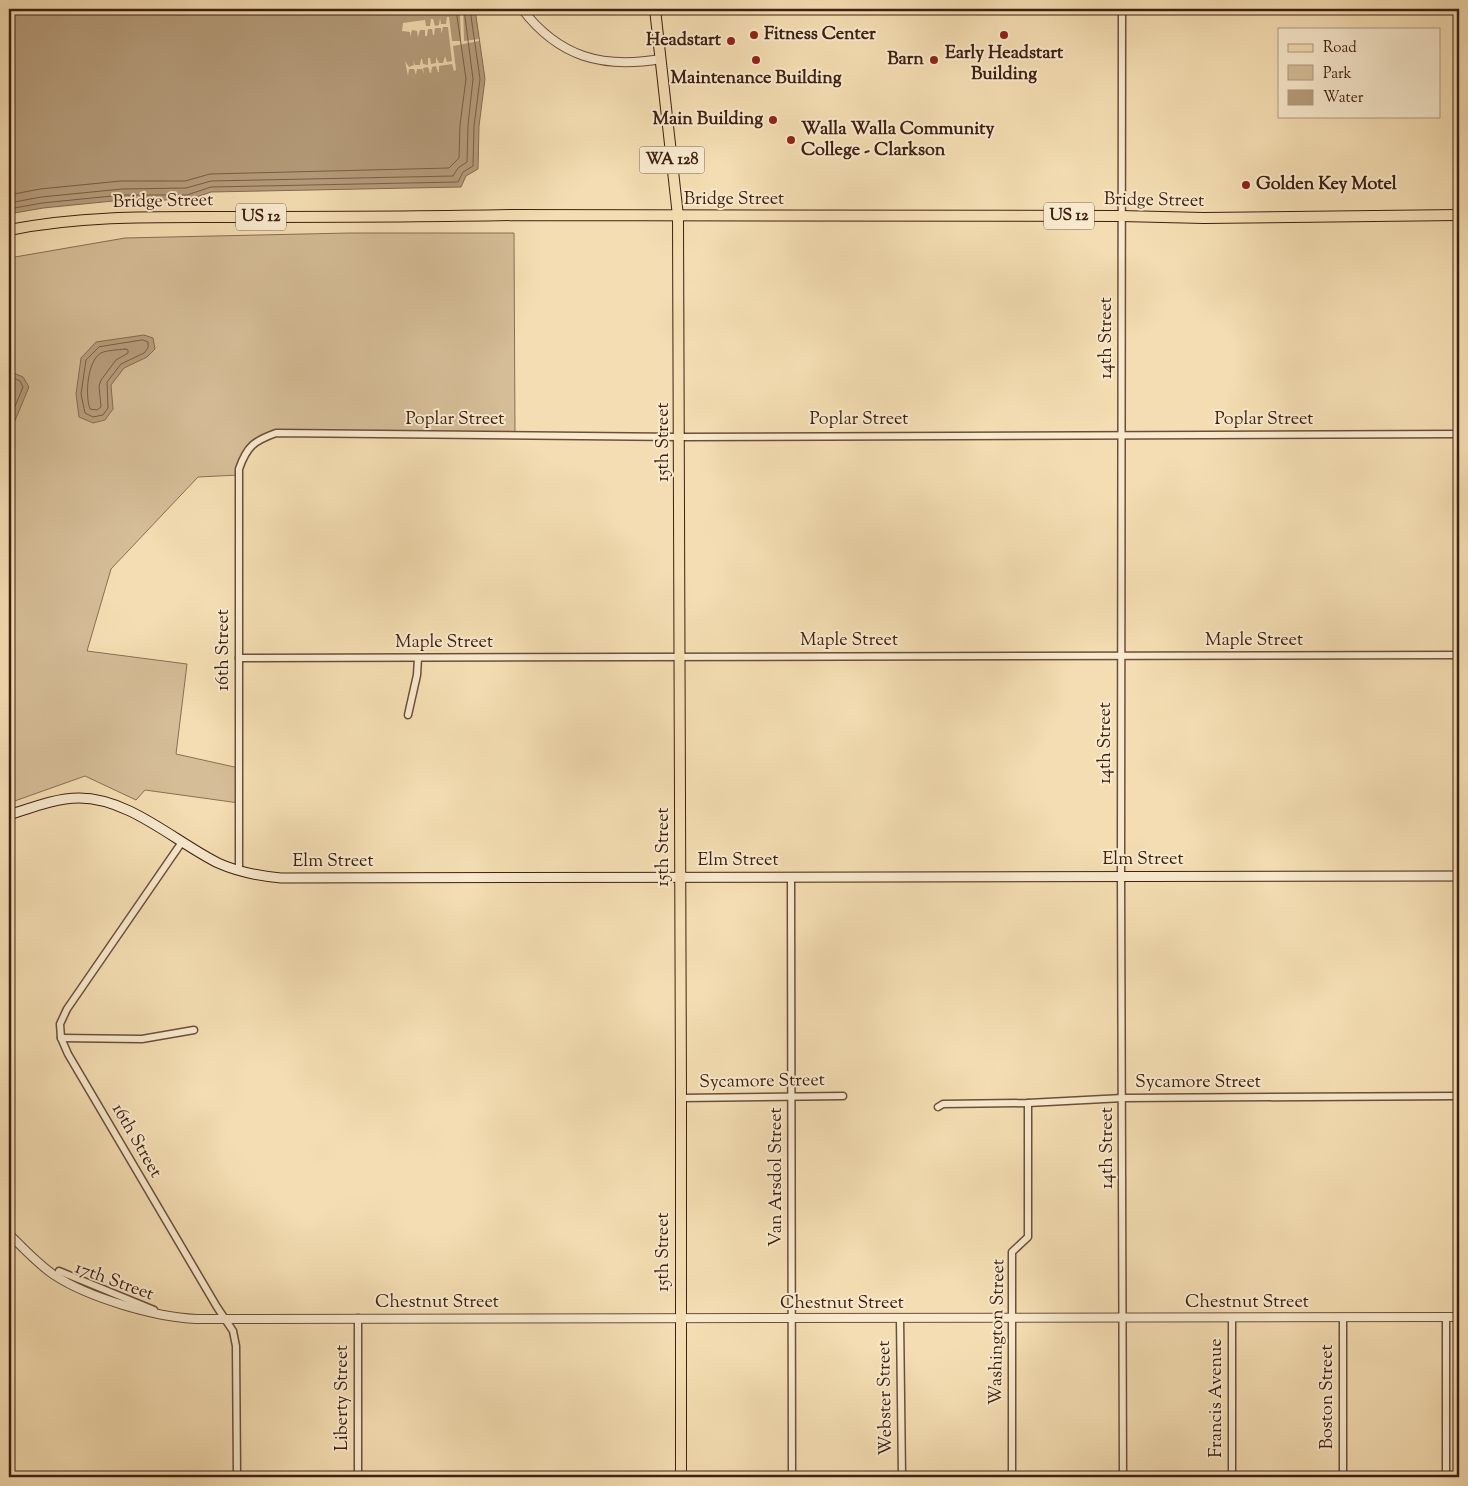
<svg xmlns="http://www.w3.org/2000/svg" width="1468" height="1486" viewBox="0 0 1468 1486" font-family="'Sorts Mill Goudy',serif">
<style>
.green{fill:#d5bd97;stroke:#8a6e54}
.water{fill:#b69d7c;stroke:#866b52}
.pier{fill:#f4ddb2}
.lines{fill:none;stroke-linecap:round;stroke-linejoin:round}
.shore{stroke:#7a5e47;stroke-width:1}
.minor-casing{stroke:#6c4f3a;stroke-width:9}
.tertiary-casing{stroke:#6c4f3a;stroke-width:10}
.secondary-casing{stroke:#3f2012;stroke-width:11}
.primary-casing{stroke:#3f2012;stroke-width:12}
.trunk-casing{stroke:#3f2012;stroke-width:12}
.minor{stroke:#f8e9cd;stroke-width:6}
.tertiary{stroke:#f8e9cd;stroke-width:8}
.secondary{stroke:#f8e9cd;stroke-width:9}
.primary{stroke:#f4ddb2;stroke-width:10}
.trunk{stroke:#f4ddb2;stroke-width:10}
.poi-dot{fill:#8f2418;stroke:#f8e9cd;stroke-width:2}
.labels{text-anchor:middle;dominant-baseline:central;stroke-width:4;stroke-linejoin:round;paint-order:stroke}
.shield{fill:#f8e9cd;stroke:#765c4a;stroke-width:1}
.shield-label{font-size:16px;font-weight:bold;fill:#3f2012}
.poi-label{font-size:18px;font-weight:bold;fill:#3f2012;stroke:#f8e9cd;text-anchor:start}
.street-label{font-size:18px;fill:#3f2012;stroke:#f8e9cd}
</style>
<rect width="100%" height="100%" fill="#f4ddb2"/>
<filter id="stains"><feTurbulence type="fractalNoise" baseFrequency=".004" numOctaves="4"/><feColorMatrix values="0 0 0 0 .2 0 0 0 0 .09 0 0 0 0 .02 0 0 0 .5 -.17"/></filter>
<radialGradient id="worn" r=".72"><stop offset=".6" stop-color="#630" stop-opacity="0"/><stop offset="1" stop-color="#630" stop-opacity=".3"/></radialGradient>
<path class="green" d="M349,233H514L515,435L276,433L245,453L239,475L198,477L111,569L87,651L187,664L176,754L239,768V803L145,790L136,800L85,776L9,803V258L125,238Z"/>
<g class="water">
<path d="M9,9H475L485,79L479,126L478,169L466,176L461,187L211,192L188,200H123L43,208L9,214Z"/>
<path d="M144,335L153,338L155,349L147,357L124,368L111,385L113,409L105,420L93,423L79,417L76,394L81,358L96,342Z"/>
<path d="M9,371L23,377L29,387L9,435Z"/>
</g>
<path class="pier" d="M460,9H463L464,41L479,39V41L453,46L456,70L454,71L452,64L439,66V72H438L436,66L432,67L431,73H430L428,67L423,68L424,74L422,69H417L416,75L414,69H409L408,76L405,61L409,67L414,65L413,60L415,65H420L421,59H422L423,64L428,65V58H430L431,64L436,63V57L439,63H443L445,56L447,62L452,61L448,27H443L441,34V28H435L434,35H433L432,29H428L427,36H425V30H420L418,37L417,31L412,30L410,37V32L402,31L403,23L425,20L426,26H430L431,19H433L435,26L439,25L440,18L441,24H446L447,17H449L452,41H461Z"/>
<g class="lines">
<g class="shore">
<path d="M9,195L40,189L121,181H185L210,174L449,168L459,158L460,125L466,79L456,9"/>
<path d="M9,203L41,197L122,189L186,188L211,181L453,176L458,168L467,162L468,125L473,79L464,9"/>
<path d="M9,209L42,203L122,195H187L211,187L458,182L463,172L473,166L474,126L480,79L470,9"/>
<path d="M143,340L148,342V348L144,353L121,364L107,382L108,408L103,415L93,417L85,413L81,394L86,360L99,347Z"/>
<path d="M125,349L128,350V353L116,360L101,380L99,386L101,407L97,410L90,409C85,396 87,361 101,353C107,350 118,350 125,349Z"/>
<path d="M9,376L20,381L23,387L9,421"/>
</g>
<g class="minor-casing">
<g id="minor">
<path d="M1122,9L1121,876L1123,1477"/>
<path d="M239,658L1459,655"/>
<path d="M408,715L417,675L418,658"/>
<path d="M182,842L67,1009L60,1024L61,1038L68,1054L217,1307L233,1331L236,1346L237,1477"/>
<path d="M239,870V469C247,446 254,441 276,433L680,437L1459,434"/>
<path d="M791,877L792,1477"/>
<path d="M61,1038L142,1039L194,1030"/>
<path d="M681,1098L843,1096"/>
<path d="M938,1107L943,1104L1028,1103L1123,1098L1459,1096"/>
<path d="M59,1271L154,1310"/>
<path d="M358,1318V1477"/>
<path d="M1343,1318V1477"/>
<path d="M900,1319L902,1477"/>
<path d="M1012,1477V1252L1028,1237V1103"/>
<path d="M1232,1477V1319"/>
<path d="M1446,1477V1317"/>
</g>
</g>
<g class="tertiary-casing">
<g id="tertiary">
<path d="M522,9C559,57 602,69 661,59"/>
<path d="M9,1234C23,1248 38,1264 54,1275C89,1298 155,1317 196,1319L1459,1317"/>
</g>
</g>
<g class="secondary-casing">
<path id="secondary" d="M9,815C31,808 55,798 79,798C129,798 174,841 218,863C238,872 259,876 281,878L1459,876"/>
</g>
<g class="primary-casing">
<path id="primary" d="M655,9L678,216L681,1098V1477"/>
</g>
<g class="trunk-casing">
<path id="trunk" d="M9,230C84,215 160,217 236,217C329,217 421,217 514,215L1121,216L1204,218L1459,215"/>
</g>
<use href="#minor" class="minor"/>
<use href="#tertiary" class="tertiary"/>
<use href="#secondary" class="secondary"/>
<use href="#primary" class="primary"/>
<use href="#trunk" class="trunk"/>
</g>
<g class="poi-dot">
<circle cx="754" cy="35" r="5"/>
<circle cx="1004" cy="35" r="5"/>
<circle cx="731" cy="41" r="5"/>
<circle cx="756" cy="60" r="5"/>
<circle cx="934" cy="60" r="5"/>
<circle cx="773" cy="120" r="5"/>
<circle cx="791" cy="140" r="5"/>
<circle cx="1246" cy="185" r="5"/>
</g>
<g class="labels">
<g class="shield">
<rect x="639.5" y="146.5" width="65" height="27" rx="4"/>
<rect x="1044" y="202.5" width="50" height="27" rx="4"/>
<rect x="236" y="203.5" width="50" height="27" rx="4"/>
</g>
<g class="shield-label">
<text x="672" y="160">WA 128</text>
<text x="1069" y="216">US 12</text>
<text x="261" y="217">US 12</text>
</g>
<g class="poi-label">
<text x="764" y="35">Fitness Center</text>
<text x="721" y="41" text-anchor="end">Headstart</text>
<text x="1004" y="54" text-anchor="middle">Early Headstart<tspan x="1004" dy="21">Building</tspan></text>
<text x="924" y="60" text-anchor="end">Barn</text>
<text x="756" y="79" text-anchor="middle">Maintenance Building</text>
<text x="763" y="120" text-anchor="end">Main Building</text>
<text x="801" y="130">Walla Walla Community<tspan x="801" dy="21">College - Clarkson</tspan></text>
<text x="1256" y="185">Golden Key Motel</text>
</g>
<g class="street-label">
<text x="734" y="200">Bridge Street</text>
<text transform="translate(1154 201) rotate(1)">Bridge Street</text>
<text transform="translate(163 202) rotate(-1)">Bridge Street</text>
<text transform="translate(1107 338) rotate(-90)">14th Street</text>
<text x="455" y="420">Poplar Street</text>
<text x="859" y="420">Poplar Street</text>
<text x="1264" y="420">Poplar Street</text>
<text transform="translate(664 442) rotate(-90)">15th Street</text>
<text x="849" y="641">Maple Street</text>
<text x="1254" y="641">Maple Street</text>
<text x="444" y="643">Maple Street</text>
<text transform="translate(224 650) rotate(-90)">16th Street</text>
<text transform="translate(1106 743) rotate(-90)">14th Street</text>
<text transform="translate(664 847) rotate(-90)">15th Street</text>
<text x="1143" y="860">Elm Street</text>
<text x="738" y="861">Elm Street</text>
<text x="333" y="862">Elm Street</text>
<text transform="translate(762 1082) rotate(-1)">Sycamore Street</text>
<text x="1198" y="1083">Sycamore Street</text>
<text transform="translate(136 1141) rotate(60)">16th Street</text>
<text transform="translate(1108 1148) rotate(-90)">14th Street</text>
<text transform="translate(777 1177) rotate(-90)">Van Arsdol Street</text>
<text transform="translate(664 1252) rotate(-90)">15th Street</text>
<text transform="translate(114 1282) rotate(20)">17th Street</text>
<text x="437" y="1303">Chestnut Street</text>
<text x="1247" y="1303">Chestnut Street</text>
<text x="842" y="1304">Chestnut Street</text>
<text transform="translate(998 1332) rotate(-89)">Washington Street</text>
<text transform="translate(1328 1397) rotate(-90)">Boston Street</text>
<text transform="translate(343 1398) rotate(-90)">Liberty Street</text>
<text transform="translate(886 1398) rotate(-91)">Webster Street</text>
<text transform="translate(1217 1398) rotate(-90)">Francis Avenue</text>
</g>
</g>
<rect width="1468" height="1486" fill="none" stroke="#f4ddb2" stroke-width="30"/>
<rect x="10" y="10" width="1448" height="1466" fill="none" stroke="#3f2012" stroke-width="2.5"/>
<rect x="15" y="15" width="1438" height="1456" fill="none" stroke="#3f2012"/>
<rect x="1278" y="28" width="162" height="90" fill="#f8e9cd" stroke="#ae9982"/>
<rect x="1288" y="44" width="25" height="8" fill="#f4ddb2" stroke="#ae9982"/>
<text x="1323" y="52" font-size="15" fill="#3f2012">Road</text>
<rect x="1288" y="65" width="25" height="15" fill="#d5bd97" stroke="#ae9982"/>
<text x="1323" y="78" font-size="15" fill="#3f2012">Park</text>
<rect x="1288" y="90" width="25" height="15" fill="#b69d7c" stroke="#ae9982"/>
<text x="1323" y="102" font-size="15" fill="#3f2012">Water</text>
<rect width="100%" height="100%" filter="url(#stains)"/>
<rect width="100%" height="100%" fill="url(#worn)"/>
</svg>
